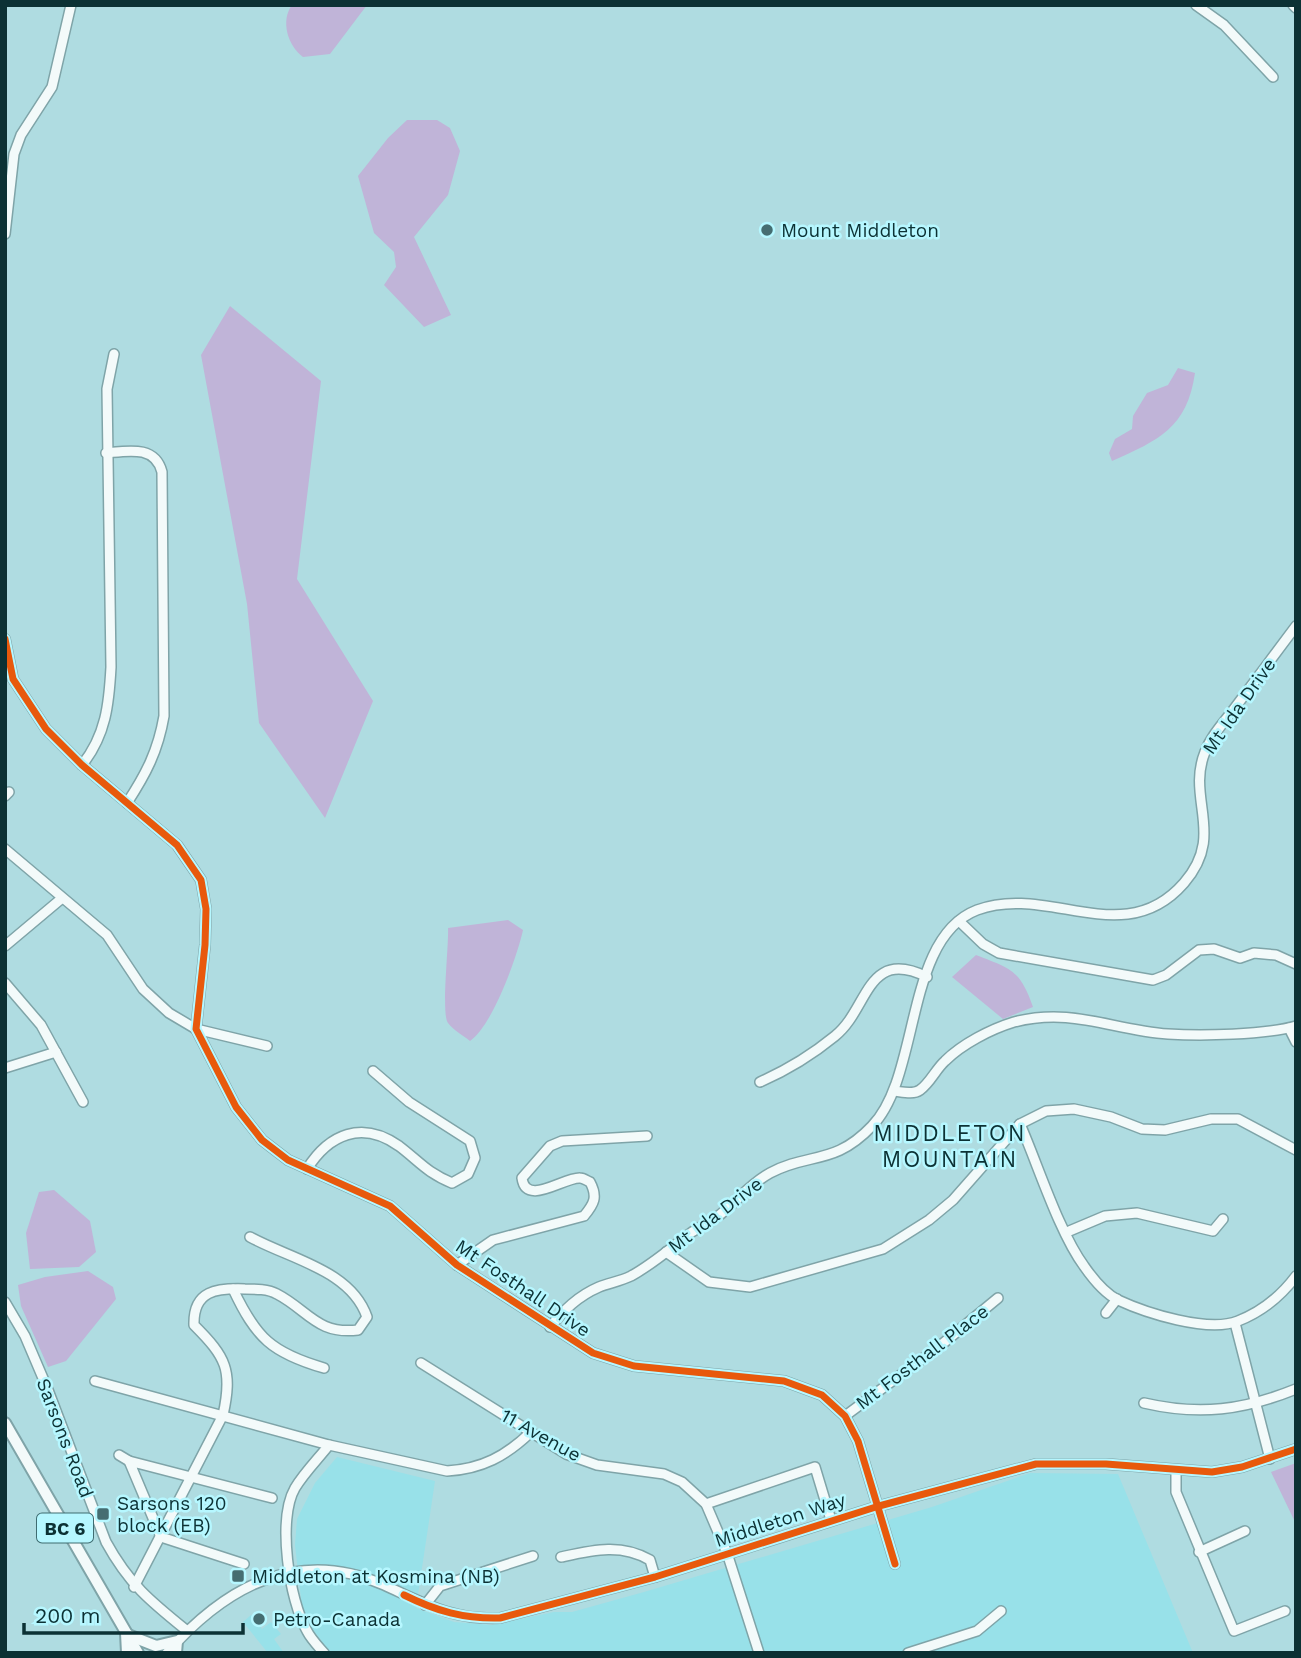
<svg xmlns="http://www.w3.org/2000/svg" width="1301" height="1658" viewBox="0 0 1301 1658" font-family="'Work Sans',sans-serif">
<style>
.built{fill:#98e1e9}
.green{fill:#c0b4d8}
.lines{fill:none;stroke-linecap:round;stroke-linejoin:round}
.minor-casing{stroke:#7fa4a8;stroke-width:12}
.major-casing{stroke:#7fa4a8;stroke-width:14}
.minor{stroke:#f3fafa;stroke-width:9}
.major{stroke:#f3fafa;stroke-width:10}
.cycleway-casing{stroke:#b6f7ff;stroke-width:11}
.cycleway{stroke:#e8590c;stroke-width:7}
.poi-dot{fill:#456d71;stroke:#b6f7ff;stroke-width:2.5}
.labels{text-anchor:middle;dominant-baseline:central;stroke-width:5;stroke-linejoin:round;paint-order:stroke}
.shield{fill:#b6f7ff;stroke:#3f6c71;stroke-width:2}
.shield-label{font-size:18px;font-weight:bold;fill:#0c3134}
.poi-label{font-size:19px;fill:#0c3134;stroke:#b6f7ff;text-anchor:start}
.street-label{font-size:19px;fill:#0c3134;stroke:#b6f7ff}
.quarter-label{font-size:23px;letter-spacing:2px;fill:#0c3134;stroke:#b6f7ff}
</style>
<rect width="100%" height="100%" fill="#afdce1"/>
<g class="built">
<path d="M337,1457L435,1481L416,1608L454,1622L492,1625L554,1612H572L644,1592L932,1507L1030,1473L1118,1474L1193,1653H331L313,1630L302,1608L295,1545L297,1519L315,1483Z"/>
<path d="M251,1615L262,1629L271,1622L281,1634L274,1639L284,1653H268L243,1622Z"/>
</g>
<g class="green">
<path d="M292,5H367L330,54L303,57C288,46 280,21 292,5Z"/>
<path d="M407,120H437L450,128L460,151L448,195L414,237L451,315L424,327L384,285L396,267L394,252L374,233L358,176L388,138Z"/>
<path d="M230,306L321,381L297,579L373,701L325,818L259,723L247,604L201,355Z"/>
<path d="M1178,368L1195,373C1187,428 1159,440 1112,461L1109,453L1115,439L1132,429L1133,416L1147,393L1168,385Z"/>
<path d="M508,920L523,930C517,957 493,1025 470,1041C464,1036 453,1030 448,1023C441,1014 449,946 448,928Z"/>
<path d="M976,955C1012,969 1020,970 1033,1007L1003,1019L952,977Z"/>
<path d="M54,1190L90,1221L96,1252L79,1267L30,1269L26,1233L39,1192Z"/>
<path d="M88,1271L113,1287L116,1299L66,1361L48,1367L21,1306L18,1285L45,1277Z"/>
<path d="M1296,1463V1524L1271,1472Z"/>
</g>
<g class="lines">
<g class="minor-casing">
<g id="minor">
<path d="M1196,5L1224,25L1273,77"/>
<path d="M1293,5L1296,8"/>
<path d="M5,234L14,154L21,135L52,87L71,5"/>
<path d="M106,453C128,451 155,445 162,472L164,716C158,751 146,774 127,803"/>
<path d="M5,639L13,679L46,729L82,765L177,845L201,880L206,909L205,945L196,1029L236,1107L262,1140L288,1160L390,1206L457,1265L593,1353L634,1366L784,1381L822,1395L845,1416L858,1441L895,1564"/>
<path d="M82,765C106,735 109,704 111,667L107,389L114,354"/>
<path d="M5,796L9,792"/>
<path d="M5,849L107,935L143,989L169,1013L196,1029L267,1046"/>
<path d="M959,921L983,944L999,953L1153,980L1166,975L1199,950L1214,949L1240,958L1254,953L1276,955L1296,964"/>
<path d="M5,946L61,899"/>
<path d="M5,983L41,1025L83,1102"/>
<path d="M1289,1028L1296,1042"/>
<path d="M5,1068L56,1052"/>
<path d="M760,1082C785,1071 813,1054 835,1036C869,1009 866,947 927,977"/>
<path d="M894,1091C903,1092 913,1095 920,1090C930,1083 936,1069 945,1061C962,1044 991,1029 1014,1022C1072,1007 1112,1030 1168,1034C1201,1036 1265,1035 1296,1026"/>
<path d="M1020,1124C1038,1165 1059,1232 1084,1266C1093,1279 1104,1293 1118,1300C1146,1313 1208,1333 1238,1321C1261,1312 1281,1296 1296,1276"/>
<path d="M307,1169C329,1134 362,1120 399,1146C420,1162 426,1172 452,1183L468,1174L475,1158L470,1141L409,1102L373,1071"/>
<path d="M1067,1232L1105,1216L1137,1213L1213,1231L1223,1219"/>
<path d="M666,1252L709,1282L750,1287L883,1249L929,1220L953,1200L1020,1124L1046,1111L1074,1109L1111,1117L1142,1129L1165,1130L1211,1119H1238L1296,1150"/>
<path d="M457,1265L493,1240L584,1216C594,1204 598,1197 590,1182C587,1181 584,1178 580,1178C564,1177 526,1207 522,1178L550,1146L562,1141L647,1136"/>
<path d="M233,1289C256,1338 272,1353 324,1368"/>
<path d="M5,1302L25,1336L48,1390L106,1542C129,1584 150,1601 186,1630"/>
<path d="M1106,1313L1117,1299"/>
<path d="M1235,1323L1270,1459"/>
<path d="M550,1327C564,1310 578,1296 599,1287C609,1283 621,1281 631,1276C653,1264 672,1247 692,1232C700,1227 709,1223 717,1217C736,1203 748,1185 770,1173C809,1152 834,1166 872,1126C921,1076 904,938 977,910C1048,883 1124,952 1184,883C1226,835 1186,799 1205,752C1211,736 1224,722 1234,709C1255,681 1275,654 1296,626"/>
<path d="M421,1363L566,1454L597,1465L664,1474L682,1482L706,1504L727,1553L759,1653"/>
<path d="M95,1381L329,1445L447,1471C482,1469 506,1456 531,1432"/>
<path d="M1144,1403C1200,1416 1244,1410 1296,1389"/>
<path d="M845,1416L941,1345L998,1298"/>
<path d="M119,1455L129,1461"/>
<path d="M1176,1470V1492L1234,1631L1285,1611"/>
<path d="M706,1504L815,1467L831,1520"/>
<path d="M1199,1552L1245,1531"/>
<path d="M561,1557C593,1550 621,1543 650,1560L655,1577"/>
<path d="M244,1564L161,1537L129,1461L272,1498"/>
<path d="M134,1587L223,1415C233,1370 226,1357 194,1325C193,1290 217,1288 245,1289C256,1289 268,1289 277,1294C308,1310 317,1335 358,1330L367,1317C351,1270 290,1259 250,1237"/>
<path d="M425,1605L440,1586L533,1556"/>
<path d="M167,1653C224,1588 297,1546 384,1585C426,1604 452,1620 500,1618L655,1577L879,1506L1036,1464H1106L1212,1472L1242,1467L1296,1449"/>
<path d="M324,1653C318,1646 311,1639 307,1631C289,1600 277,1519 295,1488C304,1473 318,1459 329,1445"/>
<path d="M908,1653L977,1631L1001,1611"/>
</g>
</g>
<g class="major-casing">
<g id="major">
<path d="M5,1423L138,1653"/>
<path d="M126,1633L127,1653"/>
<path d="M128,1635L156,1646L177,1641L176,1653"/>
</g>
</g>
<use href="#minor" class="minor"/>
<use href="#major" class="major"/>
<g class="cycleway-casing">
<g id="cycleway">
<path d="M5,639L13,679L46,729L82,765L177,845L201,880L206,909L205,945L196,1029L236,1107L262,1140L288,1160L390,1206L457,1265L593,1353L634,1366L784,1381L822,1395L845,1416L858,1441L895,1564"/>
<path d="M404,1595C436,1611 464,1619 500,1618L655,1577L879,1506L1036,1464H1106L1212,1472L1242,1467L1296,1449"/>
</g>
</g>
<use href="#cycleway" class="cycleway"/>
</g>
<g class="poi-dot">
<circle cx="767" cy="230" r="7"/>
<rect x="96" y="1507" width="14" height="14" rx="3.5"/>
<rect x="231" y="1569" width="14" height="14" rx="3.5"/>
<circle cx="259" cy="1619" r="7"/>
</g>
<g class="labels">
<rect class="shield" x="37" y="1513.5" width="56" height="29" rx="5"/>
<g class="shield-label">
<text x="65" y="1528">BC 6</text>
</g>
<g class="poi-label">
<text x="781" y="230">Mount Middleton</text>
<text x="117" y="1503">Sarsons 120<tspan x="117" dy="22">block (EB)</tspan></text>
<text x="252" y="1576">Middleton at Kosmina (NB)</text>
<text x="273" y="1619">Petro-Canada</text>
</g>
<g class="street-label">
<text transform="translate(1239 706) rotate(-55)">Mt Ida Drive</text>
<text transform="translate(715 1215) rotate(-37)">Mt Ida Drive</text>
<text transform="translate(523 1288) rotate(34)">Mt Fosthall Drive</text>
<text transform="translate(922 1357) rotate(-37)">Mt Fosthall Place</text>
<text transform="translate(541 1435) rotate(29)">11 Avenue</text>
<text transform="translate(65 1438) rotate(69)">Sarsons Road</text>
<text transform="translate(780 1520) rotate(-18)">Middleton Way</text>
</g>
<g class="quarter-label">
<text x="950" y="1133">MIDDLETON<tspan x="950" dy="26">MOUNTAIN</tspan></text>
</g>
</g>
<rect width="1301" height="1658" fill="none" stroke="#0c3134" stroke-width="14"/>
<path d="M24 1623v10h219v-10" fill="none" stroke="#0c3134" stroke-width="3.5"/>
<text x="35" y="1623" font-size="21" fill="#0c3134" stroke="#b6f7ff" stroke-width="5" paint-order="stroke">200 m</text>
</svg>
